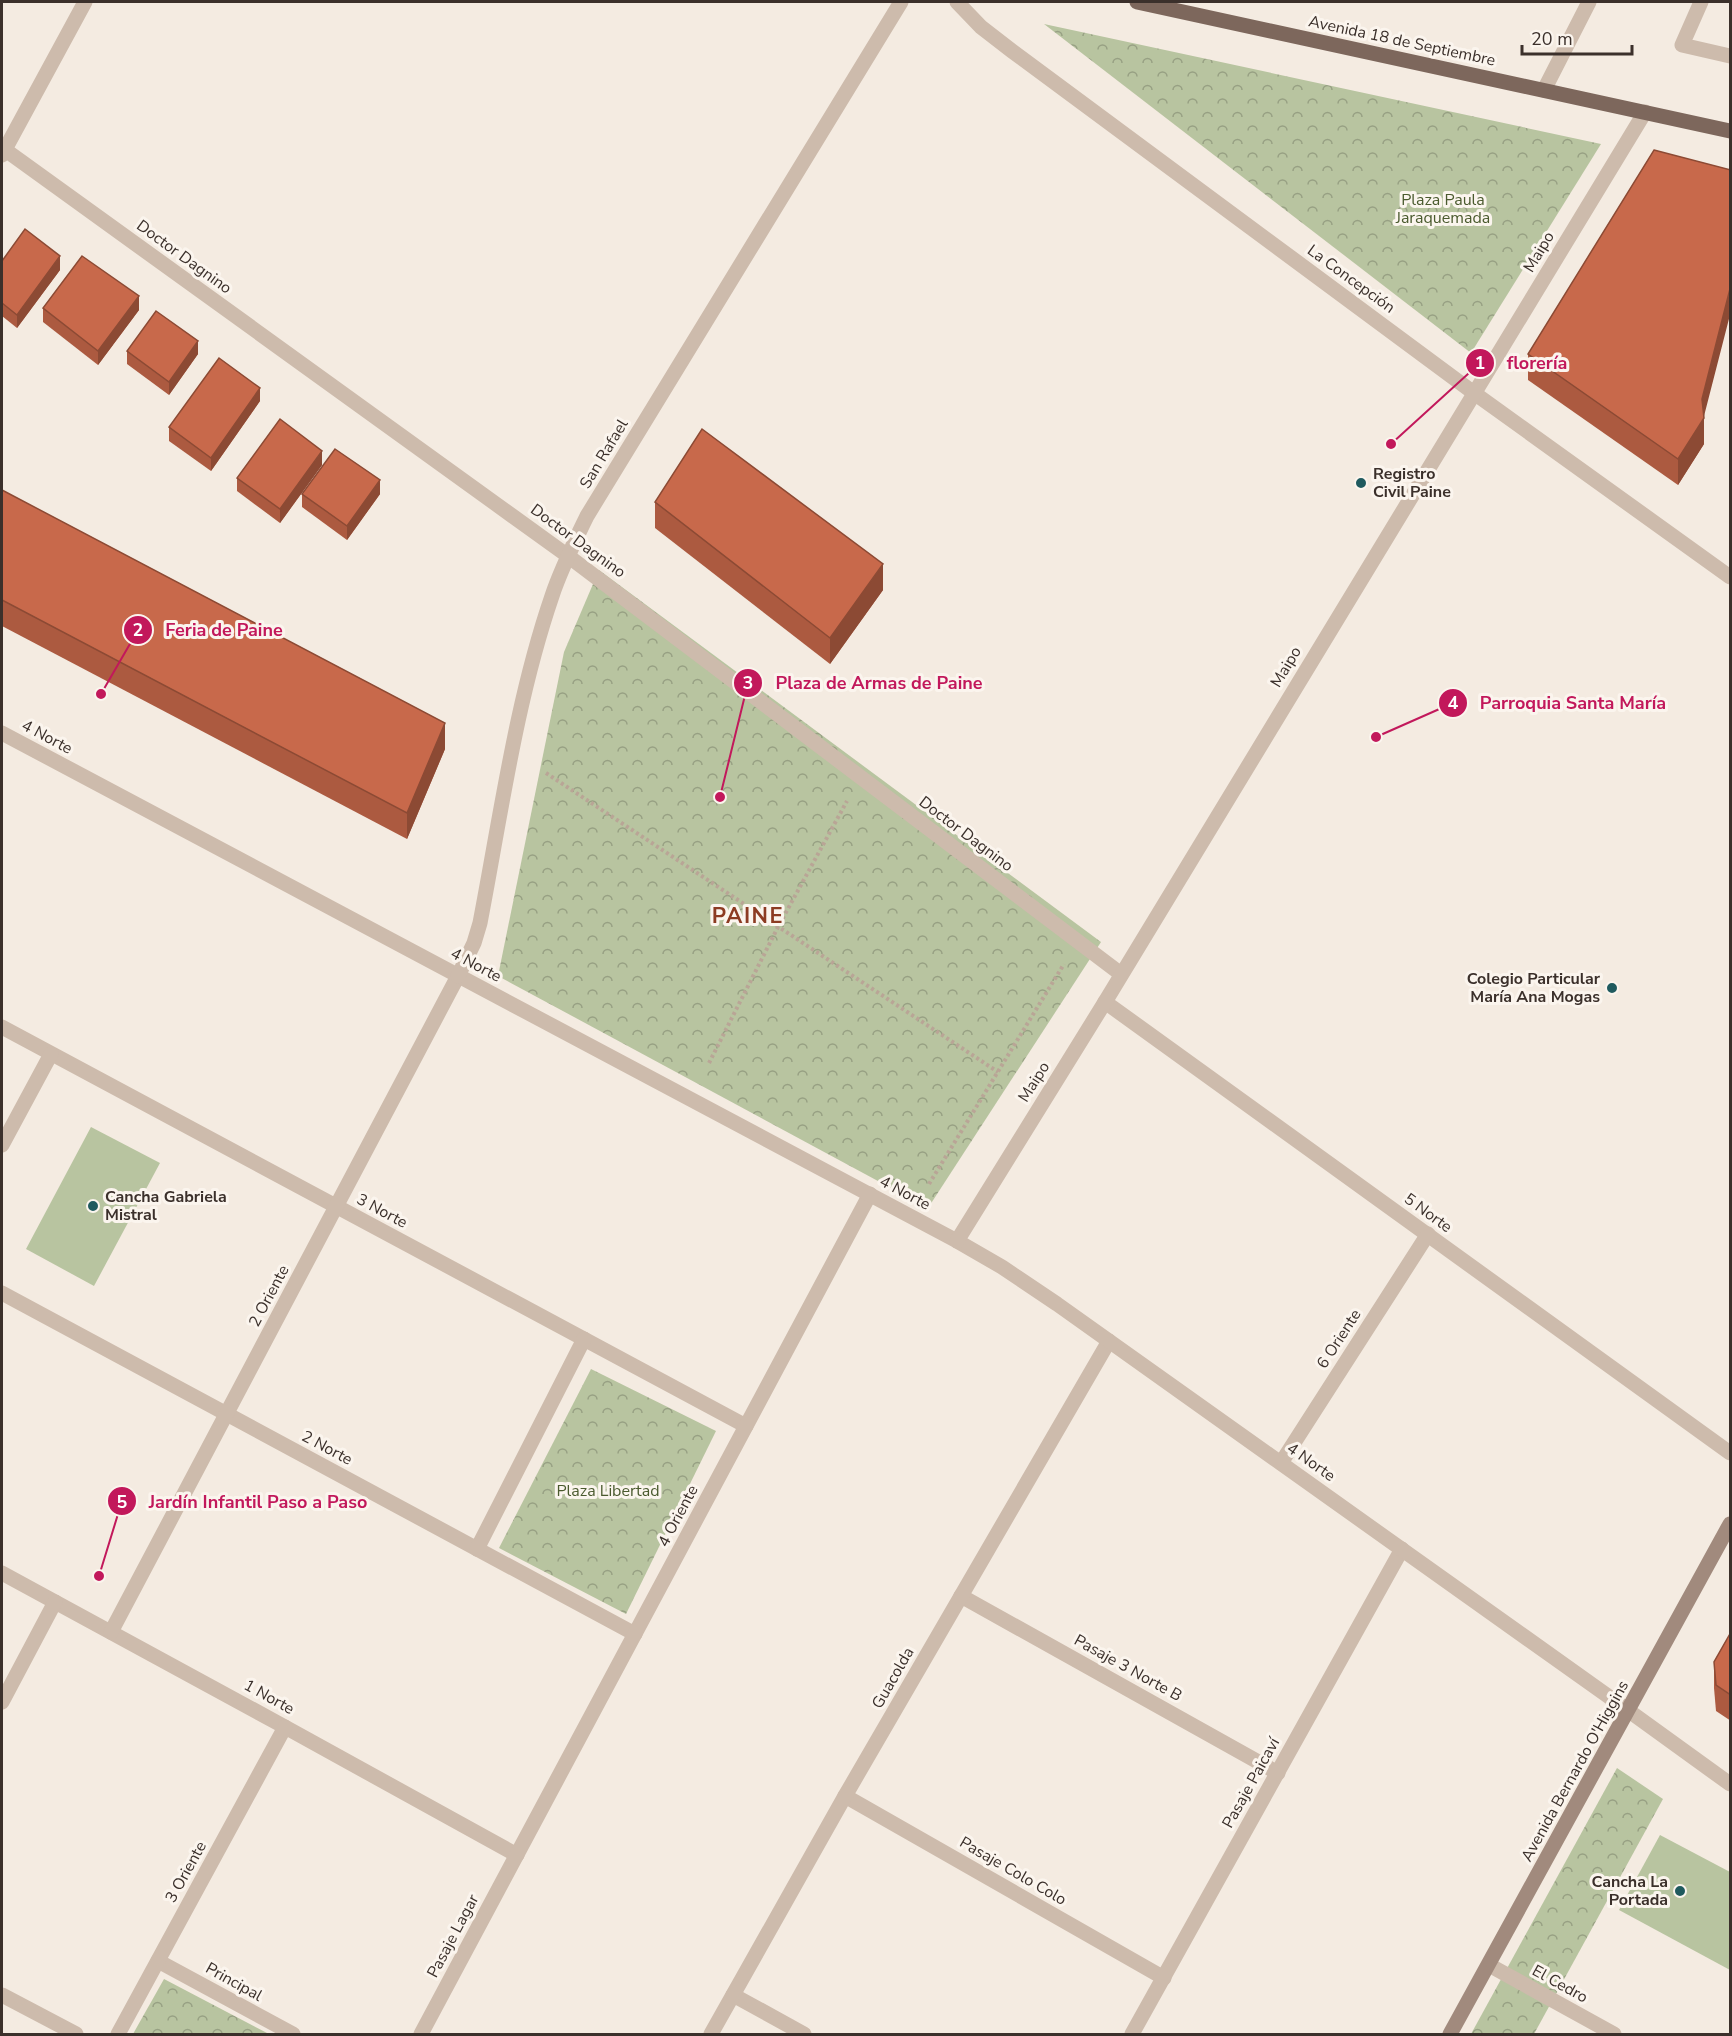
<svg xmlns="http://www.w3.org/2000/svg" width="1732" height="2036" viewBox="0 0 1732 2036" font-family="'Nunito Sans',sans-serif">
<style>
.park{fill:url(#park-crowns)}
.pitch{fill:#b8c4a0}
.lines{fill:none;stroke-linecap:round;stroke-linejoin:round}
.path{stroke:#b9a596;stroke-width:4;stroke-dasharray:3 3;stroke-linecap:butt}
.service{stroke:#cdbbac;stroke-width:15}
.pedestrian{stroke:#cdbbac;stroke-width:15}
.minor{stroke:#cdbbac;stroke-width:15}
.tertiary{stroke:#cdbbac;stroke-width:15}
.secondary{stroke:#a18a7d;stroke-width:15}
.primary{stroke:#7d675c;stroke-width:15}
.wall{fill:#ac5a40}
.shaded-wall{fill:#8c4a34}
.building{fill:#c8694b;stroke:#8c4a34;stroke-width:1.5}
.poi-dot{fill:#1f5a5e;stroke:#fbf5ee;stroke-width:2}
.labels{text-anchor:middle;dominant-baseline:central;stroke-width:6;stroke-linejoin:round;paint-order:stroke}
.street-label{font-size:16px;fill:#3b302b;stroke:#fbf5ee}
.park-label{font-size:16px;fill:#4a5a2e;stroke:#fbf5ee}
.poi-label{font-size:16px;font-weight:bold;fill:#3b302b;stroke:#fbf5ee;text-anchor:start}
.district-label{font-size:22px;font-weight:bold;letter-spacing:1.5px;fill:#8c3b22;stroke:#fbf5ee}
.leader{fill:none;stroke:#c2185b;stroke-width:2}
.callout-dot{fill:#c2185b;stroke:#fbf5ee;stroke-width:2}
.mark-label{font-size:18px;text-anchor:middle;font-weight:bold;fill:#fff}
.callout-label{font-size:18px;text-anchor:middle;font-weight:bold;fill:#c2185b;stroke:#fbf5ee;stroke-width:6;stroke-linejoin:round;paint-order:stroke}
</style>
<defs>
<pattern id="park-crowns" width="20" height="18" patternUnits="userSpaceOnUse" patternTransform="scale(1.5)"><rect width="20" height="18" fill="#b8c4a0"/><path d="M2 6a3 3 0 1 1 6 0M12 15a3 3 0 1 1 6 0" fill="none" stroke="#97a083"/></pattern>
</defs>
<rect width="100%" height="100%" fill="#f4ebe1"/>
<g class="park">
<path d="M1044,24L1601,144L1471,353Z"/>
<path d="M599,570L1101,942L928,1208L498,976L564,652Z"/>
<path d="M591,1369L716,1431L626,1614L499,1548Z"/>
<path d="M1617,1768L1663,1799L1534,2034H1471Z"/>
<path d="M164,1979L269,2034H133Z"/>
</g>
<g class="pitch">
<path d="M91,1127L160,1163L94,1286L26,1249Z"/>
<path d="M1660,1835L1730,1872V1970L1619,1910Z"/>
</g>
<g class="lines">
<g class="path">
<path d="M546,773L998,1072"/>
<path d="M709,1063L778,927L847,801"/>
<path d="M929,1184L1064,964"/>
</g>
<path class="service" d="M1701,2L1682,45L1730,56"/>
<path class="pedestrian" d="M568,556L1121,974"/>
<g class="minor">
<path d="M957,2L981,27L1012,51L1474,393L1730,577"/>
<path d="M1544,90L1589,2"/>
<path d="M4,149L568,556"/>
<path d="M1105,1002L1730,1453"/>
<path d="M2,1027L746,1426"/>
<path d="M2,1145L51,1054"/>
<path d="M2,1293L635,1634"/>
<path d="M1281,1463L1428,1234"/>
<path d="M477,1549L584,1339"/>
<path d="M2,1573L285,1727L517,1855"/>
<path d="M961,1596L1278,1773"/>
<path d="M111,1632L458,976"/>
<path d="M2,1702L55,1602"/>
<path d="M1629,1711L1730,1784"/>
<path d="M845,1796L1164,1978"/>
<path d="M158,1961L293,2034"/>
<path d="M1489,1965L1614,2034"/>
<path d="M2,1995L76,2034"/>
<path d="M733,1995L804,2034"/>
<path d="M118,2034L285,1727"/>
<path d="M421,2034L870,1194"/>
<path d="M711,2034L845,1796L1109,1341"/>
<path d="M1132,2034L1402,1549"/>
</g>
<g class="tertiary">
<path d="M2,155L85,2"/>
<path d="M2,733L957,1241L1002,1267L1057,1304L1629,1711"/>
<path d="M458,976L474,943L480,923C501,814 516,701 552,596C561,569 574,543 587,516L901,2"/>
<path d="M957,1241L1105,1002L1645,112"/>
</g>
<path class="secondary" d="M1450,2034L1730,1524"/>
<path class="primary" d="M1137,2L1730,131"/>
</g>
<g class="wall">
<path d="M2,261L60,270L17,328L2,316Z"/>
<path d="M43,308L139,310L98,365L43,322Z"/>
<path d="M127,351L198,354L169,395L127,364Z"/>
<path d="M1528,354L1704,415V444L1678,485L1528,380Z"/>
<path d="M260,401L211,471L169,441V427Z"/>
<path d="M322,465L280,523L237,491V478Z"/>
<path d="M2,490L445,749L407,839L2,626Z"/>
<path d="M302,494H380L347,540L302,507Z"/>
<path d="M655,502L883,590L830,664L655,528Z"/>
<path d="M1731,1632V1721L1716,1711L1714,1688V1662Z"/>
</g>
<g class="shaded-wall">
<path d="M60,256V270L17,328V315Z"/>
<path d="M1731,285V311L1703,420L1704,418V444L1678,485V459L1702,399Z"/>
<path d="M139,296V310L98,365V351Z"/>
<path d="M198,341V354L169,395V382Z"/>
<path d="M260,388V401L211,471V458Z"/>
<path d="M322,451V465L280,523V509Z"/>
<path d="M380,480V494L347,540V526Z"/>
<path d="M883,564V590L830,664V638Z"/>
<path d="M445,723V749L407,839V813Z"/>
</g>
<g class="building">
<path d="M1654,150L1731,170V285L1702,399L1704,418L1678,459L1528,354Z"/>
<path d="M25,229L60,256L17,315L2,303V261Z"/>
<path d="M82,256L139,296L98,351L43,308Z"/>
<path d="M156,311L198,341L169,382L127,351Z"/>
<path d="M219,358L260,388L211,458L169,427Z"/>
<path d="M280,419L322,451L280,509L237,478Z"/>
<path d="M702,429L883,564L830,638L655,502Z"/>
<path d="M335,449L380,480L347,526L302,494Z"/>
<path d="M2,490L445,723L407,813L2,600Z"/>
<path d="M1731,1632V1695L1716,1685L1714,1662Z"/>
</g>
<g class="poi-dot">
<circle cx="1361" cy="483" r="6"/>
<circle cx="1612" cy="988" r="6"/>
<circle cx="93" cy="1206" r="6"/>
<circle cx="1680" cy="1891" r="6"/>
</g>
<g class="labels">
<g class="street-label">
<text transform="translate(1402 41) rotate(12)">Avenida 18 de Septiembre</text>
<text transform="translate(1539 252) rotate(-59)">Maipo</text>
<text transform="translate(184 257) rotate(36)">Doctor Dagnino</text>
<text transform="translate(1351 279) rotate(36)">La Concepción</text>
<text transform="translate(604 454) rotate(-59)">San Rafael</text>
<text transform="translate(578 541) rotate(36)">Doctor Dagnino</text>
<text transform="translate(1286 667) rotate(-59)">Maipo</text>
<text transform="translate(47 737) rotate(28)">4 Norte</text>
<text transform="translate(966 834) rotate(37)">Doctor Dagnino</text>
<text transform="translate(476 965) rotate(28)">4 Norte</text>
<text transform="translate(1034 1082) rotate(-58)">Maipo</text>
<text transform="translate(905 1193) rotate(28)">4 Norte</text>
<text transform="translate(382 1211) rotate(28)">3 Norte</text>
<text transform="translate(1428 1213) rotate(36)">5 Norte</text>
<text transform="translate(269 1296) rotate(-62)">2 Oriente</text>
<text transform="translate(1339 1339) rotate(-57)">6 Oriente</text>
<text transform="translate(327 1448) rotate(28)">2 Norte</text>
<text transform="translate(1311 1462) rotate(35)">4 Norte</text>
<text transform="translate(678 1516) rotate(-62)">4 Oriente</text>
<text transform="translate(1128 1668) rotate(29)">Pasaje 3 Norte B</text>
<text transform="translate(893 1678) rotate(-60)">Guacolda</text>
<text transform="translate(269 1697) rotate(29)">1 Norte</text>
<text transform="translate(1575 1771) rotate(-61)">Avenida Bernardo O'Higgins</text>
<text transform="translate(1251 1783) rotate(-61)">Pasaje Paicaví</text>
<text transform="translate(1013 1871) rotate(30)">Pasaje Colo Colo</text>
<text transform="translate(186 1872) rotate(-61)">3 Oriente</text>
<text transform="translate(453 1936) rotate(-62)">Pasaje Lagar</text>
<text transform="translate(234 1982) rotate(29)">Principal</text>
<text transform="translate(1560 1984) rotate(29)">El Cedro</text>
</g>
<g class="park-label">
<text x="1443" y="200">Plaza Paula<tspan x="1443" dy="18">Jaraquemada</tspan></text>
<text x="608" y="1491">Plaza Libertad</text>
</g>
<g class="poi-label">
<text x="1373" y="474">Registro<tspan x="1373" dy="18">Civil Paine</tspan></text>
<text x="1600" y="979" text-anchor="end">Colegio Particular<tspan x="1600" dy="18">María Ana Mogas</tspan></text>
<text x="105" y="1197">Cancha Gabriela<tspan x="105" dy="18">Mistral</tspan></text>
<text x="1668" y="1882" text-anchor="end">Cancha La<tspan x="1668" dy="18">Portada</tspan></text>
</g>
<g class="district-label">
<text x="748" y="916">PAINE</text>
</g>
</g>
<path class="leader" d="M1391 444L1480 363M101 694L138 630M720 797L748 683M1376 737L1453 703M99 1576L122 1501"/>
<g class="callout-dot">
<circle cx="1391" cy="444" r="6"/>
<circle cx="101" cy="694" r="6"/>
<circle cx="720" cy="797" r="6"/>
<circle cx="1376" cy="737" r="6"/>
<circle cx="99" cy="1576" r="6"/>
<circle cx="1480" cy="363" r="15"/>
<circle cx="138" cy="630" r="15"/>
<circle cx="748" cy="683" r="15"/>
<circle cx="1453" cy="703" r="15"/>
<circle cx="122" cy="1501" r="15"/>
</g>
<g class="mark-label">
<text x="1480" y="369">1</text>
<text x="138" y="636">2</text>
<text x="748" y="689">3</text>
<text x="1453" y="709">4</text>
<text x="122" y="1508">5</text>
</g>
<g class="callout-label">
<text x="1537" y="369">florería</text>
<text x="224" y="636">Feria de Paine</text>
<text x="879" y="689">Plaza de Armas de Paine</text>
<text x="1573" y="709">Parroquia Santa María</text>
<text x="258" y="1508">Jardín Infantil Paso a Paso</text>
</g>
<rect width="1732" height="2036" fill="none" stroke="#3b302b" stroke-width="6"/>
<path d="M1522 45v9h110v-9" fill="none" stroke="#3b302b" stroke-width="3"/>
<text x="1531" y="45" font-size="18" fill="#3b302b" stroke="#fbf5ee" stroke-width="4.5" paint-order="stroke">20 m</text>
</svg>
